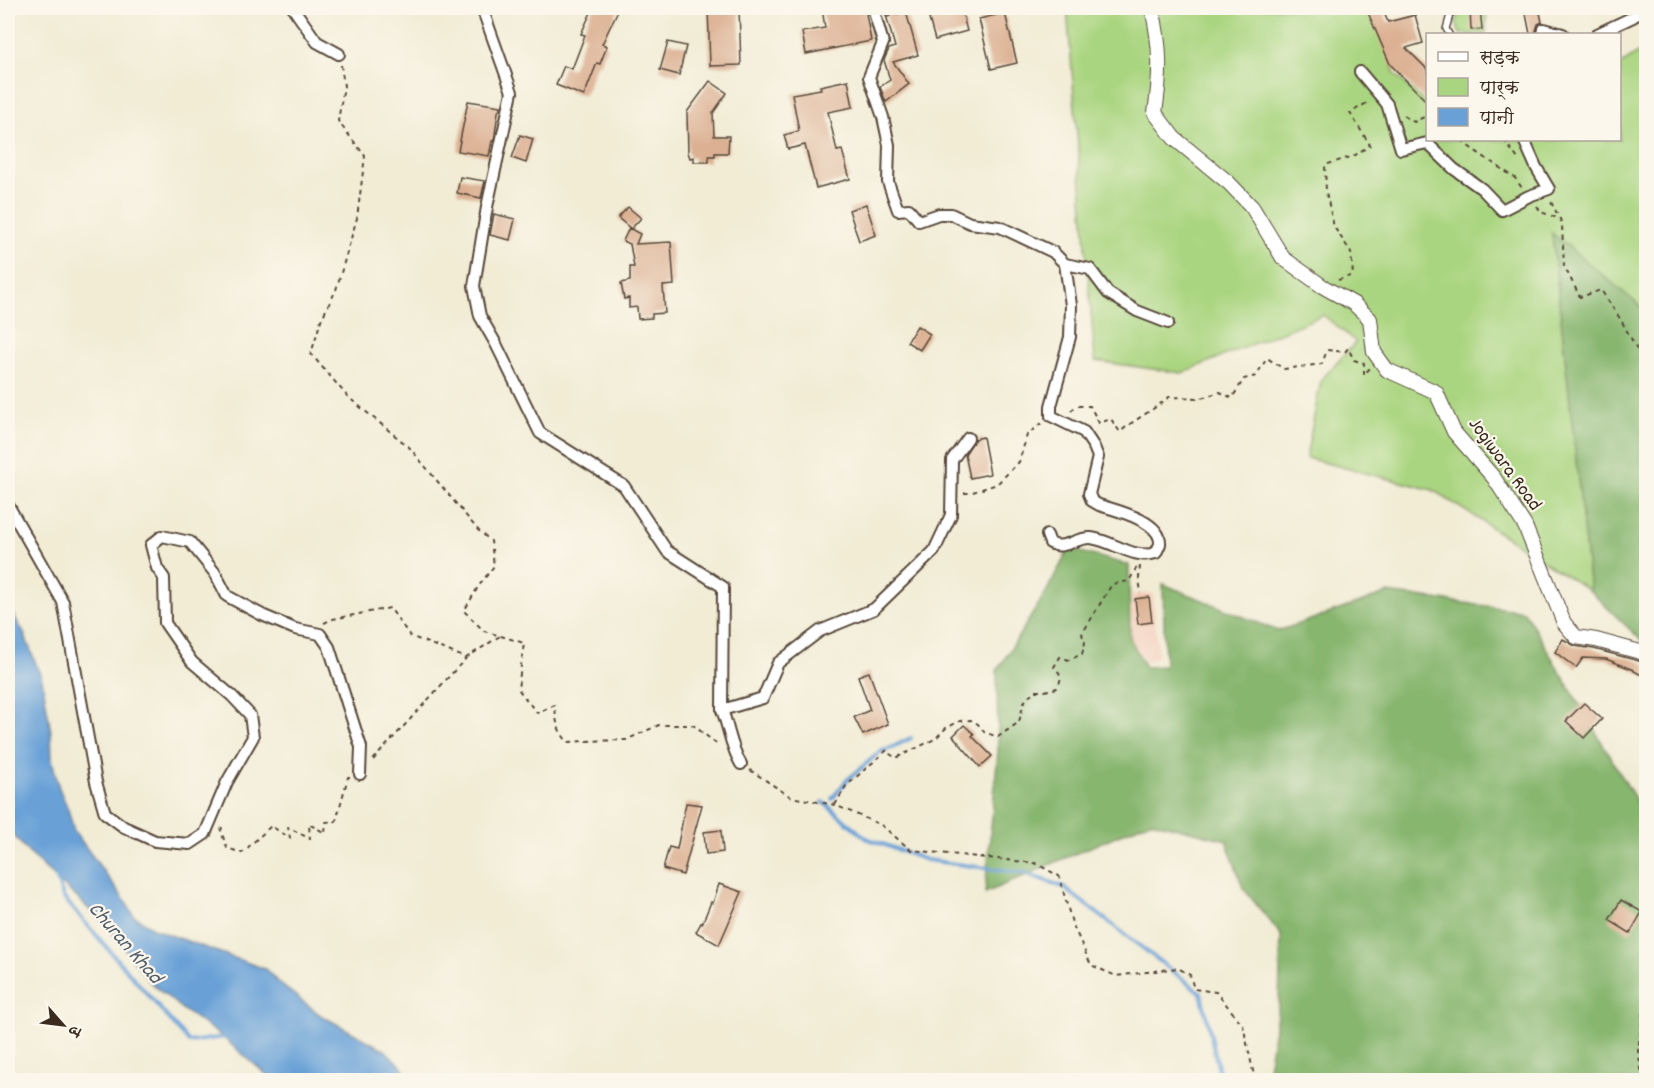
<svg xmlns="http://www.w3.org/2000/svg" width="1654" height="1088" viewBox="0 0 1654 1088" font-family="Dekko,'Playpen Sans Deva',sans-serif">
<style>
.built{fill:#f4d3c1}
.green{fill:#aad580;stroke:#72804f;stroke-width:1.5}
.forest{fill:#87b66e;stroke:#617046;stroke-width:1.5}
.water{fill:#69a1d7;stroke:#52667a;stroke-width:1.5}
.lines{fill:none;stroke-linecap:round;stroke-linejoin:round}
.stream{stroke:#69a1d7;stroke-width:4}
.building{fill:#dcb092}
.service-casing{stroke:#564739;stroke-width:8}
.minor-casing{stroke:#564739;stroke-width:14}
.tertiary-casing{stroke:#564739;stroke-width:16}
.path{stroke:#564739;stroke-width:2;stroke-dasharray:4.5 4.5;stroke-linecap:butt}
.service{stroke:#fff;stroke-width:5}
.minor{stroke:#fff;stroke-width:10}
.tertiary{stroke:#fff;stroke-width:14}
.labels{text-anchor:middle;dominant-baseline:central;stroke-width:4.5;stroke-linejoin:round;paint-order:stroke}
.street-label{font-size:20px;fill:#3b2a1e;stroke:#fbf7ec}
.water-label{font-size:21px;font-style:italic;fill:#4d5a68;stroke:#fbf7ec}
</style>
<rect width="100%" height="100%" fill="#fbf7ec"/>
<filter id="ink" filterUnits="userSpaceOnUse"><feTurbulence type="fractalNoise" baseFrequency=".0167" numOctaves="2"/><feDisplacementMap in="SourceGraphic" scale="12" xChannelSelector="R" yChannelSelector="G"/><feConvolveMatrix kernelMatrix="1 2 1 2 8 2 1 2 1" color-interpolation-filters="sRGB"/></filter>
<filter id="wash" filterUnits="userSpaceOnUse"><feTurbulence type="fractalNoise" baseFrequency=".008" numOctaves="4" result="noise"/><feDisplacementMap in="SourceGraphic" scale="24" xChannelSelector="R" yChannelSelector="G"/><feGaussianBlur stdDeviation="1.35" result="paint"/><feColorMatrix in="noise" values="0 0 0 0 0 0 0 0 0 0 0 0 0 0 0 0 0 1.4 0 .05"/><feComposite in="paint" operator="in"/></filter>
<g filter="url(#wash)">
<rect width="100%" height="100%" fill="#f2ecd5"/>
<path class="built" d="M1153,593L1158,656L1146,663L1131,642L1132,594Z"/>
<g class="green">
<path d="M1067,8H1370L1395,74L1427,105L1428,140H1620V65L1641,51L1646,87V311L1552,234L1590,591L1433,490L1306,458L1321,380L1356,342L1323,315L1182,373L1095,361Z"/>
<path d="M1461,8H1487L1486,34H1460L1456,23Z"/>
</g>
<g class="forest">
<path d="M1552,233L1646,311V645L1590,591Z"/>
<path d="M1069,549L1129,565L1130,638L1145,667L1165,666L1163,584L1278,631L1388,593L1524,611L1646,817V1080H1266L1279,1003L1281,935L1243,888L1226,840L1150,821L985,893L998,751L997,671L1045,594Z"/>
</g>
<path class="water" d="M8,606L23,631L42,679L51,732L52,760L59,788L68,809L74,831L123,898L134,916L154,929L265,969L280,984L322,1016L385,1050L401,1066L410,1080H273L220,1035L183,1010L151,983L109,928L29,853L8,829Z"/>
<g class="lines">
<g class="stream">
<path d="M832,799L846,781L881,751L887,750L911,738"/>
<path d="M823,802L866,838L926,860L1025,873L1063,887L1201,993L1221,1080"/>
<path d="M56,876L63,897L189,1042L225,1037"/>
</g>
</g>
<g id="blocks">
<g class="building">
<path d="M593,8H619L602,44L607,46L600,64L597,63L584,96L556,85L564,66L572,69L585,35L581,34Z"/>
<path d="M708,8H739L741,65L710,66Z"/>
<path d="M822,8H865L871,41L806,54L802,32L825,28Z"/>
<path d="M884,8H905L918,55L893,62L909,84L886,102L880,87L890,80L884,60L889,49L895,47Z"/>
<path d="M926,8H961L967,31L935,40Z"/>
<path d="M1366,8H1382L1388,22L1415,15L1423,43L1406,48L1428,70V103L1390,64Z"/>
<path d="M1480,8L1482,29L1471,30L1470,9Z"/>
<path d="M1531,8H1539L1542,22L1538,24L1535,34H1530L1525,9Z"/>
<path d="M1005,13L1017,63L991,69L979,19Z"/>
<path d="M668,42L686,46L679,75L660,70Z"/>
<path d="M848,80L853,107L828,112L837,151L842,150L850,179L816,188L805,145L788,149L784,135L799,131L792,94L821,89L820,86Z"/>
<path d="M710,81L727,93L713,113L714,136H729L728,153H715V156H709V162H694V157L690,158L688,152L687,112Z"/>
<path d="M468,101L501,106L498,112L494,141H492L489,156L458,151Z"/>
<path d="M520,135L533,139L526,163L512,158Z"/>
<path d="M460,177L485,181L481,198L457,193Z"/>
<path d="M866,204L876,235L859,241L849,210Z"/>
<path d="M628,207L641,218L631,229L618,218Z"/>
<path d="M494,214L515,219L510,240L490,235Z"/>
<path d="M629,228L640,234L636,244L671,242L674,285L663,286L665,313L652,314V318L638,319L637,307L629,308V298L624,299L621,283L630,281V267H634L630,244L623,241Z"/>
<path d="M917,326L930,334L920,350L907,342Z"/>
<path d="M983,437L990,474L970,478L965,454L975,439Z"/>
<path d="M1149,597L1152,622L1138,624L1135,599Z"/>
<path d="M1563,639L1575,646L1594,649L1639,661L1647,665V678L1634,671V670L1606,659L1583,658L1576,668L1555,652Z"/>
<path d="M869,672L888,724L863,735L854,717L870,710L858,676Z"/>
<path d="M1584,703L1602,719L1584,738L1566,721Z"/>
<path d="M964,725L974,734L972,736L992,756L980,767L953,736Z"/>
<path d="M686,803L702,805L683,875L663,869L669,847L677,849Z"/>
<path d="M721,830L723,852L706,854L704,832Z"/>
<path d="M719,884L742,892L719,945L696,932L701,923L702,924L711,902L713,903Z"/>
<path d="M1621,900L1642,912L1630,933L1609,920Z"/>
</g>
</g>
</g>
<g filter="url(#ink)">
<use href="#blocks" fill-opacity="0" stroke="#564739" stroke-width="1.5"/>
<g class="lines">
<g class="service-casing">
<path id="service" d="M1449,34L1446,29L1452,8"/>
</g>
<g class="minor-casing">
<g id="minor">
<path d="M293,8L317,42L339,54"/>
<path d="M482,8L512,92L487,207L474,286L480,316L496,344L540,433L624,486L667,551L723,587L722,710C729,728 731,748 741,764"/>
<path d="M873,8L883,43L869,77L883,117L889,145L888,182L898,210L909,209L919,221L939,214H951L970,223L1000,227L1053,252L1065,264L1090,269L1108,293L1137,311L1168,323"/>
<path d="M1543,34L1544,29L1563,34"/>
<path d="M1597,34L1633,17L1646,8"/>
<path d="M1360,72L1387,104L1401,149L1427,143L1454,169L1482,189L1502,210L1529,196L1549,189L1536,167L1524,140"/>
<path d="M8,505L63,602L96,782L105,813L124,827L155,841L190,844L205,834L227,782L253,737L250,715L232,696L192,662L165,623L164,578L157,568L151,545L162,536L190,542L215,573L227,596L262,615L295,629L320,634L329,647L361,747L360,774"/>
<path d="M1047,535L1050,543C1064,551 1076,537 1091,538C1114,541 1133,560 1156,553C1157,550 1159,547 1160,544C1162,521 1115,510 1099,505L1092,501L1089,494L1098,457L1094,447L1084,432L1051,416V406L1070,337L1071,305L1065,264"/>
<path d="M722,710L763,698L778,663L820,631L874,609L934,551L951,515L952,460L968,438"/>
</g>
</g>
<g class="tertiary-casing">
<path id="tertiary" d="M1152,8C1161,47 1161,73 1155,113L1174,138L1229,183L1252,207L1283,258L1322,286L1354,304L1370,319L1374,352L1387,370L1436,392L1454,432L1494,478L1525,526L1564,623L1576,637L1596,640L1644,653L1646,655"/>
</g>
<g class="path">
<path d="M886,17L921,8"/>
<path d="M341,65L344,86L338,121L365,156L357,218L336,290L321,320L311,354L348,397L409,447L478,530L491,541L494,566L478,587L464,611L484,631L524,643L518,689L537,713L555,705C556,722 557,730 568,742L584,741L626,740L659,725H693L719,746"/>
<path d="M1404,116L1414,122L1428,115"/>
<path d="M1462,140L1468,146L1515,178L1522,188"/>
<path d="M1504,140L1518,159"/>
<path d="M1551,202L1560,219L1562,225L1564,266L1580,297L1601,290L1621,320L1646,366"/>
<path d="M1537,206L1541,212L1560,219"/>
<path d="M1338,280L1353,275L1351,252L1334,227L1326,192L1325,165L1354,156L1370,145L1350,113L1370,101"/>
<path d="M1071,411L1076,406H1090L1099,423L1111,419L1120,432C1135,419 1154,410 1169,397L1201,398L1220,392L1232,398L1244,379L1256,376L1267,358L1284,369L1322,364L1327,350L1345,352L1348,348L1354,360L1364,363V375L1369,369H1371"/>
<path d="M964,493H970L997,484L1019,462L1027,435L1043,422"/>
<path d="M1140,566L1139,578L1141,593"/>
<path d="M324,623L333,619L390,608L410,636L466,658L500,636"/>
<path d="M373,760L466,658"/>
<path d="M750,770L791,797L835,805L881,825L911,850L1035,863L1059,876L1072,923L1091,965L1116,976L1178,968L1190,975L1194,989L1216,992L1243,1025L1255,1080"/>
<path d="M835,805L846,786L887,750L890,754L896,758L935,739L946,728L960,721L971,720L978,724L984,732L998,737L1019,722L1024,702L1034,691H1045L1057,688C1062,679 1062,674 1054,667L1060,657L1069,660L1082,654L1085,643L1082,634L1112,584L1129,581L1138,565"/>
<path d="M222,827L221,831L227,848L242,853L271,826L290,838L288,827L310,839L309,824L325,833L326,822L336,821L348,777H350"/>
<path d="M1643,1080L1638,1051L1643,1012L1646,1009"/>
</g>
<use href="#service" class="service"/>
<use href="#minor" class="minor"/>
<use href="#tertiary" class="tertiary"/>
</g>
</g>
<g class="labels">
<g class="street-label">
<text transform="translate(1504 465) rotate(54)">Jogiwara Road</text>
</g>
<g class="water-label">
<text transform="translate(124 944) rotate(49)">Churan Khad</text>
</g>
</g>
<rect width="1654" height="1088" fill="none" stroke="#fbf7ec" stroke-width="30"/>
<rect x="1426" y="33" width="195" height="108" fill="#fbf7ec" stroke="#aea59a" stroke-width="1.5"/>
<rect x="1438" y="52" width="30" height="9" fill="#ffffff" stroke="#aea59a" stroke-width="1.5"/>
<text x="1480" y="63" font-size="18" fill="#3b2a1e">सड़क</text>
<rect x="1438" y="78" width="30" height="18" fill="#aad580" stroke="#aea59a" stroke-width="1.5"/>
<text x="1480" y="93" font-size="18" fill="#3b2a1e">पार्क</text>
<rect x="1438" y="108" width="30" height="18" fill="#69a1d7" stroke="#aea59a" stroke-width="1.5"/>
<text x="1480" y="123" font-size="18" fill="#3b2a1e">पानी</text>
<g transform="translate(63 1025) rotate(118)" stroke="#fbf7ec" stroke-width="4.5" paint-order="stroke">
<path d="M0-4.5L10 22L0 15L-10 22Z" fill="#3b2a1e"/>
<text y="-9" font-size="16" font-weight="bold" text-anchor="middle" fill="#3b2a1e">उ</text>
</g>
</svg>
